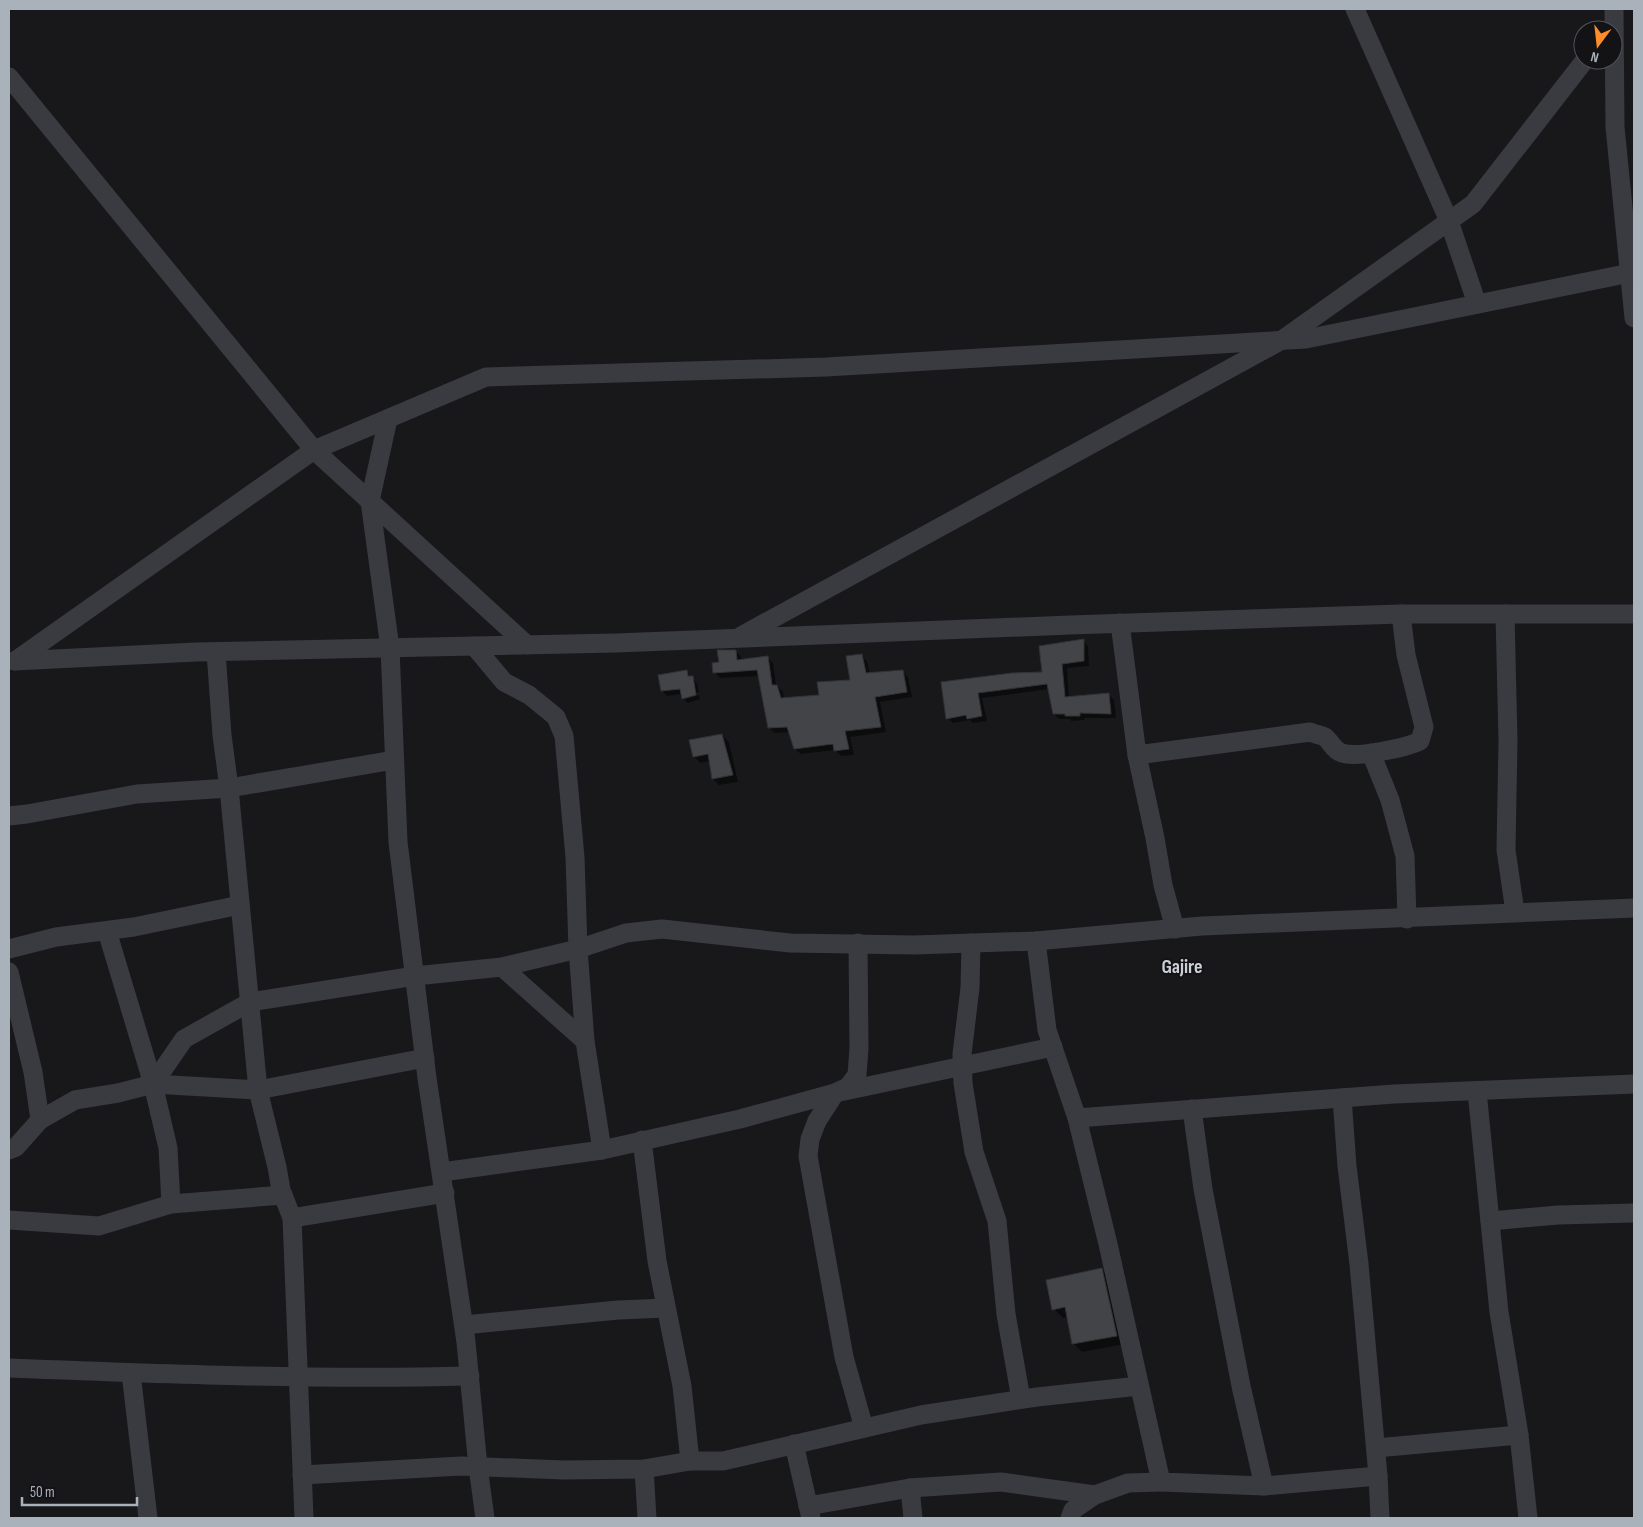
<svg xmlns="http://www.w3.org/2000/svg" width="1643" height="1527" viewBox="0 0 1643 1527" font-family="'Sofia Sans Condensed',sans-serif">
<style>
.shadow{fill:#0007}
.building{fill:#424447;stroke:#323337}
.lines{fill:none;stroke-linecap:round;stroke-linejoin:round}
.minor{stroke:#393b40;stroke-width:19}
.labels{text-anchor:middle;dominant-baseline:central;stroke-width:4;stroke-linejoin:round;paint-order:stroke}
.district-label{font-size:20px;font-weight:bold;fill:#cbd0d7;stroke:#131315}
</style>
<rect width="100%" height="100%" fill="#18181a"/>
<g class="shadow">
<path d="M1083,641L1088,646L1089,666L1067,668L1069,698L1109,695L1114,700L1116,718H1084L1085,720L1071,721L1070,719H1059L1054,714L1049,689L982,698L987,721L973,723L970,720L953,723L947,718L942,683L1044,673Z"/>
<path d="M736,651L741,657L742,661L768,658L773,663L776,685L783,692L784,699L820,696L851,681L861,656L867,661L870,674L902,672L908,677L912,697L880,702L886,732L850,737L854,755L841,756L835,750L801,754L795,749L790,732L775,733L769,728L759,676L720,678L714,672L720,664Z"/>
<path d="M686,671L697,683L699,692L685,697V699L699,695L700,699L688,703L683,698L682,694L667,696L663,691Z"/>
<path d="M722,735L729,742L738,782L719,785L713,779L710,761L700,763L694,756Z"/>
<path d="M1101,1269L1110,1278L1125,1344L1082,1352L1074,1344L1068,1317L1063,1318L1054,1309Z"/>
</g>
<g class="building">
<path d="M1084,639V661L1062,664L1065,697L1109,693L1111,714L1080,713V716H1065V714H1053L1047,684L978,693L982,716L967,719L966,715L946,719L941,682L1012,673L1042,672L1039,646Z"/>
<path d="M717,650H736L737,660L768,656L772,685H777L781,698L819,695L817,682L850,680L846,656L862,654L866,673L903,670L907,692L875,697L881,727L845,731L849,749L834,751L833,744L794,749L787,727L768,728L757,670L713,673L712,663L719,662Z"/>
<path d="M687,670L688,676H693L696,695L682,699L680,689L661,691L658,675Z"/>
<path d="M722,734L733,775L712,779L708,754L693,757L689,740Z"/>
<path d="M1102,1268L1117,1336L1072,1344L1065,1307L1052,1310L1046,1280Z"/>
</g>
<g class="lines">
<g class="minor">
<path d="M1355,9L1449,221L1477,304"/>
<path d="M1614,9L1615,127L1634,318"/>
<path d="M9,77L314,450L527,645"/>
<path d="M388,419L370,501L390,648L398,842L427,1078L466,1342L478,1467L485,1518"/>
<path d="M1505,614L1508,741L1506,850L1515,912"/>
<path d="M1120,623L1137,755L1155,838L1163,885L1175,929"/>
<path d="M741,636L1282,340L1473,204L1585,60"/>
<path d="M474,646L504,682L529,695L556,717L564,736L575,857L578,949L585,1041L602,1150"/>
<path d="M216,652L222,735L229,788L258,1090L277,1167L281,1190L292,1218L304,1518"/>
<path d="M14,661L196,652L616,643L1070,625L1401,614H1634"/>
<path d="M15,661L314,450L486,377L826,367L1306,339L1630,273"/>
<path d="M1371,753L1390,800L1405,856L1407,919"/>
<path d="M1137,755L1310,732C1314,734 1321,735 1325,737C1332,743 1333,750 1342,753C1356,758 1406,748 1420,741L1424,727L1406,655L1401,614"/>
<path d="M9,816L27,814L137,794L229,788L394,760"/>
<path d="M107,931L153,1084"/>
<path d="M1036,941L1047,1030L1077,1118L1108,1244L1161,1482L1264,1486"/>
<path d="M858,943L859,1048L857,1075L848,1087L835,1093L817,1121L810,1139L808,1156L844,1357L864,1428"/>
<path d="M971,943L970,988L962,1054L963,1083L974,1152L997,1221L1006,1314L1021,1399"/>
<path d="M9,949L56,937L134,927L240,905"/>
<path d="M502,967L585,1041"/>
<path d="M9,972L33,1072L40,1120"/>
<path d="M1477,1091L1499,1312L1519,1435L1528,1518"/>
<path d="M1342,1098L1347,1166L1359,1264L1378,1476L1380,1518"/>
<path d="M1192,1109L1203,1189L1241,1386L1264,1486L1378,1476"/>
<path d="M1077,1118L1394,1094L1634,1084"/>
<path d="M642,1140L657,1261L682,1386L690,1461"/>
<path d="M9,1150L16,1147L40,1120L75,1100L118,1093L153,1084L184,1039L250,1002L415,976L502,967L578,949L626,933L662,929L790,943L914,945L1036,941L1202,926L1634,908"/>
<path d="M442,1172L602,1150L740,1119L835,1093L1053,1047"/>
<path d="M171,1204L168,1148L153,1084L258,1090L425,1058"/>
<path d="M292,1218L445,1193"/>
<path d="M9,1220L99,1226L171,1204L283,1195"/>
<path d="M1490,1221L1558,1215L1634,1213"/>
<path d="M464,1325L618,1310L666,1308"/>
<path d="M9,1368C162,1374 316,1380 470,1376"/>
<path d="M131,1373L148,1518"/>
<path d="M794,1444L811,1518"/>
<path d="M1376,1448L1519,1435"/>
<path d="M644,1469L647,1518"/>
<path d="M302,1475L461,1466L564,1470L644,1469L690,1461H723L921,1415L1037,1397L1139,1386"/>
<path d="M910,1488L913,1518"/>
<path d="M808,1506L910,1488L1001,1482L1095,1495"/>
<path d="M1070,1518L1073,1510L1095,1495L1128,1483L1161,1482"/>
</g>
</g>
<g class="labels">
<g class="district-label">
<text x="1182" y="967">Gajire</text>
</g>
</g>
<rect width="1643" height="1527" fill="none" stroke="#a9b2bb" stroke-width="20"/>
<g transform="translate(1598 45) rotate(195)"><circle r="24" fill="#131315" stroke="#4f5357"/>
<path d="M0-4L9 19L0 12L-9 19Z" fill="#ff8c2b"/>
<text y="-8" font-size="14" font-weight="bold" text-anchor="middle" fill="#a9b2bb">N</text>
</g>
<path d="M22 1497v8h115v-8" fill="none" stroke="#a9b2bb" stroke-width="2.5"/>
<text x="30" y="1497" font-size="15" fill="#a9b2bb" stroke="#131315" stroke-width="4" paint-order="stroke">50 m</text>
</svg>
